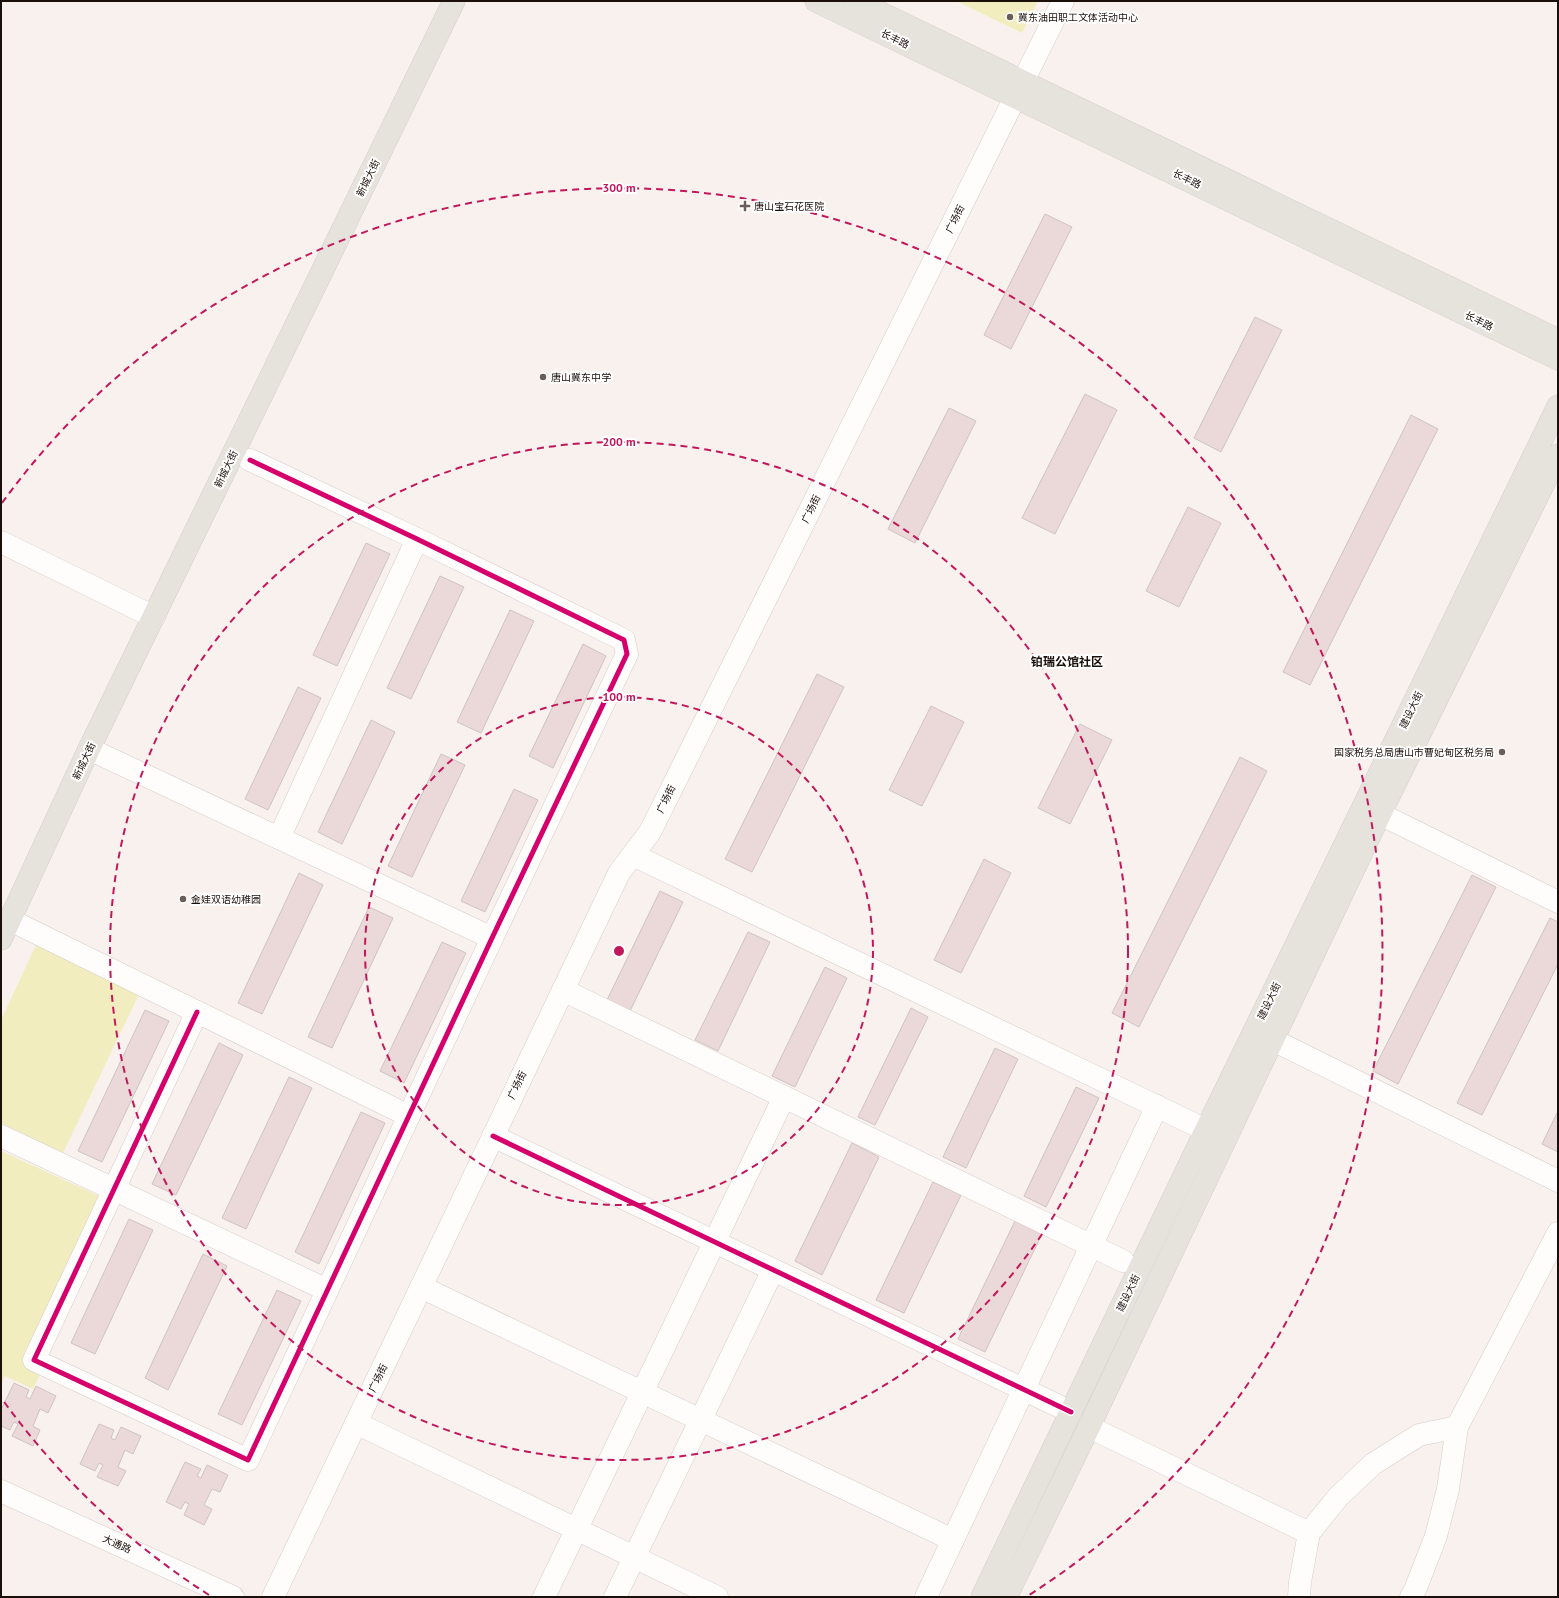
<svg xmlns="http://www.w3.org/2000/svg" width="1559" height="1598" viewBox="0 0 1559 1598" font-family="'PT Sans','Noto Sans SC',sans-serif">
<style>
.green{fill:#f2edbf}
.building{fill:#ebd9da;stroke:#cec3c3}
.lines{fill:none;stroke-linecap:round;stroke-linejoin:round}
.minor-casing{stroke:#d6ccc8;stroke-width:23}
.major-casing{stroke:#d4cfcc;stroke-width:23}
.minor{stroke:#fefdfc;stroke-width:22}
.major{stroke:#e6e2dc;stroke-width:22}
.cycleway-casing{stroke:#fff;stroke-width:8}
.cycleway{stroke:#d6006c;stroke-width:5}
.ring{fill:none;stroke:#c2185b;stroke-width:2;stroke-dasharray:7 5}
.poi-dot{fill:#695e5a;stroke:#fff;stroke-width:1.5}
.labels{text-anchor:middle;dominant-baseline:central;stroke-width:4;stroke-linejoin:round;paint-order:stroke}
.poi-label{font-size:10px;fill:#1b0f0a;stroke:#fff;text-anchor:start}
.street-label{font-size:10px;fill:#1b0f0a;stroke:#fff}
.quarter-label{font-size:12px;font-weight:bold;fill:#1b0f0a;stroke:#fff}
.centre{fill:#c2185b;stroke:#fff;stroke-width:2}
.ring-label{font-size:12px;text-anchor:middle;font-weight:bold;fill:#c2185b;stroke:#fff;stroke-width:4;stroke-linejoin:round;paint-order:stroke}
</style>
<rect width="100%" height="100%" fill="#f9f1ee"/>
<g class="green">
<path d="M956,1H1038L1022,33Z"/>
<path d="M37,943L140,992L63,1153L1,1123V1020Z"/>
<path d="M1,1151L99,1196L22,1360L42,1371L33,1389L5,1376L1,1384Z"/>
</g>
<g class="building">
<path d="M1045,214L1072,227L1011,349L984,335Z"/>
<path d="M1255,317L1282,330L1221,452L1194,438Z"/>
<path d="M1085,394L1117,410L1055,534L1022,518Z"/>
<path d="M949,408L976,421L915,543L888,529Z"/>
<path d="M1411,415L1438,429L1310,685L1283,672Z"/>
<path d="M1188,507L1221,523L1179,607L1146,591Z"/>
<path d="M366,543L390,554L337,666L313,655Z"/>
<path d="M440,576L464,587L411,699L387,688Z"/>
<path d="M510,610L534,621L481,733L457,722Z"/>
<path d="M583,644L606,656L553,768L529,756Z"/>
<path d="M817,674L844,687L752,872L725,859Z"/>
<path d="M298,687L321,698L268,810L245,799Z"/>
<path d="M931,706L964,722L922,806L889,790Z"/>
<path d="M371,720L395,732L342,844L318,832Z"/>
<path d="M1080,724L1112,740L1070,824L1038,808Z"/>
<path d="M441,754L465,765L412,877L388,866Z"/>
<path d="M1240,757L1267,771L1139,1027L1112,1013Z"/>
<path d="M514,789L538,800L485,912L461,901Z"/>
<path d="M984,859L1011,873L961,973L934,960Z"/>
<path d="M299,873L323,885L262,1014L238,1003Z"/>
<path d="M1472,875L1496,887L1398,1084L1373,1071Z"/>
<path d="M660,891L683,902L630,1011L607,1000Z"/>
<path d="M369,907L393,918L332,1048L308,1037Z"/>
<path d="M1550,918L1558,922V964L1482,1115L1457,1103Z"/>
<path d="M748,932L770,942L718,1051L695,1040Z"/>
<path d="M442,942L466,953L404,1083L380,1071Z"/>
<path d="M825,967L847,978L795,1087L772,1076Z"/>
<path d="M911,1008L928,1017L875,1125L858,1117Z"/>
<path d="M145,1010L169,1021L102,1162L78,1151Z"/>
<path d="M219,1043L243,1055L176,1195L152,1184Z"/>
<path d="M995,1048L1018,1059L966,1168L943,1157Z"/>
<path d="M289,1077L312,1088L246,1229L222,1218Z"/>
<path d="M1076,1087L1099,1098L1046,1207L1024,1196Z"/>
<path d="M1558,1111V1152L1542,1144Z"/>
<path d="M361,1112L385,1123L319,1264L295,1252Z"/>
<path d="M852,1143L879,1157L822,1275L795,1261Z"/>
<path d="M933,1182L961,1195L904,1313L876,1300Z"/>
<path d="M129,1219L153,1230L95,1354L71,1343Z"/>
<path d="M1015,1221L1042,1234L985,1352L958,1339Z"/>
<path d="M203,1254L227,1266L168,1390L145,1378Z"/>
<path d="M277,1290L301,1301L242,1425L218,1414Z"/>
<path d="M14,1383L29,1390L26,1397L30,1399L36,1386L56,1396L48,1413L40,1409L33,1426L40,1430L33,1446L12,1436L18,1424L14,1422L10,1430L1,1426V1410Z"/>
<path d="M99,1424L114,1430L111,1438L115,1440L121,1427L141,1436L133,1454L125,1450L118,1467L126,1471L118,1486L97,1477L103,1465L99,1463L95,1471L80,1464Z"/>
<path d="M185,1462L201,1469L197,1476L201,1478L207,1465L228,1475L220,1492L212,1489L204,1505L212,1509L204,1525L184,1515L189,1504L185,1502L181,1509L166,1502Z"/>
</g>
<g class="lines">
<g class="minor-casing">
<g id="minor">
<path d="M1,542L154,617"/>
<path d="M89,749L492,938"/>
<path d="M1380,814L1558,902"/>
<path d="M279,838L417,539"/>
<path d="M633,855L1206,1130"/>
<path d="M10,920L409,1116"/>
<path d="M563,990L1123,1261"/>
<path d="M197,1012L34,1360L248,1460L492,938L627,654L624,640L417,539L250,460"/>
<path d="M1273,1040L1558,1181"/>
<path d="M1,1136L327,1290"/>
<path d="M493,1136L1071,1412"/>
<path d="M421,1287L953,1540"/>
<path d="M356,1423L717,1597"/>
<path d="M1089,1427L1309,1533"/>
<path d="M1,1491L233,1597"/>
<path d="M273,1597L619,873L650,832L1063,1"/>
<path d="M544,1597L784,1097"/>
<path d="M615,1597L773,1270"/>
<path d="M926,1597L1157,1106"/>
<path d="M1299,1597L1300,1582L1309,1533L1338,1497L1373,1464L1419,1435L1457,1427L1558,1233"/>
<path d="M1411,1597L1415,1590L1436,1536L1448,1489L1457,1427"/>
</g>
</g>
<g class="major-casing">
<g id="major">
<path d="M816,1L1558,359"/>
<path d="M856,1L1558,340"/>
<path d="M1,939L89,749L454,1"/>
<path d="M982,1597L1206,1130L1558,406"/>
<path d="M1006,1597L1089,1427L1380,814L1558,455"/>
</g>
</g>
<use href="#minor" class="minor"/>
<use href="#major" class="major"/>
<g class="cycleway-casing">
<g id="cycleway">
<path d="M197,1012L34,1360L248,1460L492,938L627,654L624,640L417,539L250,460"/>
<path d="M493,1136L1071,1412"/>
</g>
</g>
<use href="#cycleway" class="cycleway"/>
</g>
<g class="ring">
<circle cx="619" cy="951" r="254"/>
<circle cx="619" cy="951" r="509"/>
<path d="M209 1595A763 763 0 0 1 2 1399M2 503A763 763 0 1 1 1029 1595"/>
</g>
<g class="poi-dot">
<circle cx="1010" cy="17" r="4"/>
<path d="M743 200h4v4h4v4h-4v4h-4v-4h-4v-4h4z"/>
<circle cx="543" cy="377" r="4"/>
<circle cx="1502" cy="752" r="4"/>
<circle cx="183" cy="899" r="4"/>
</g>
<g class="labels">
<g class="poi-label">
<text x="1018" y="17">冀东油田职工文体活动中心</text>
<text x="754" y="206">唐山宝石花医院</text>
<text x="551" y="377">唐山冀东中学</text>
<text x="1494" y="752" text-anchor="end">国家税务总局唐山市曹妃甸区税务局</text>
<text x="191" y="899">金娃双语幼稚园</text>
</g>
<g class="street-label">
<text transform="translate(895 39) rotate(26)">长丰路</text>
<text transform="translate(368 178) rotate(-64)">新城大街</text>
<text transform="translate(1187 179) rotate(26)">长丰路</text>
<text transform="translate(955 219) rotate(-64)">广场街</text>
<text transform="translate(1479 321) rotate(26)">长丰路</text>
<text transform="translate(226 469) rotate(-64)">新城大街</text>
<text transform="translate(811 509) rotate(-64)">广场街</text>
<text transform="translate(1411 710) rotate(-64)">建设大街</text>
<text transform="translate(84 761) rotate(-65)">新城大街</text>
<text transform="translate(666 799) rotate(-64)">广场街</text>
<text transform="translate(1269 1001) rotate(-64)">建设大街</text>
<text transform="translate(517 1085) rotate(-64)">广场街</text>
<text transform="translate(1128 1293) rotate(-64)">建设大街</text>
<text transform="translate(378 1378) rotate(-64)">广场街</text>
<text transform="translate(117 1544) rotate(24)">大通路</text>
</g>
<g class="quarter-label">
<text x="1067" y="661">铂瑞公馆社区</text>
</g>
</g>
<circle cx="619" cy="951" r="6" class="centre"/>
<g class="ring-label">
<text x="619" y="192">300 m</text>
<text x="619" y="446">200 m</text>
<text x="619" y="701">100 m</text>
</g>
<rect width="1559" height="1598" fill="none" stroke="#1b0f0a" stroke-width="4"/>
</svg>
